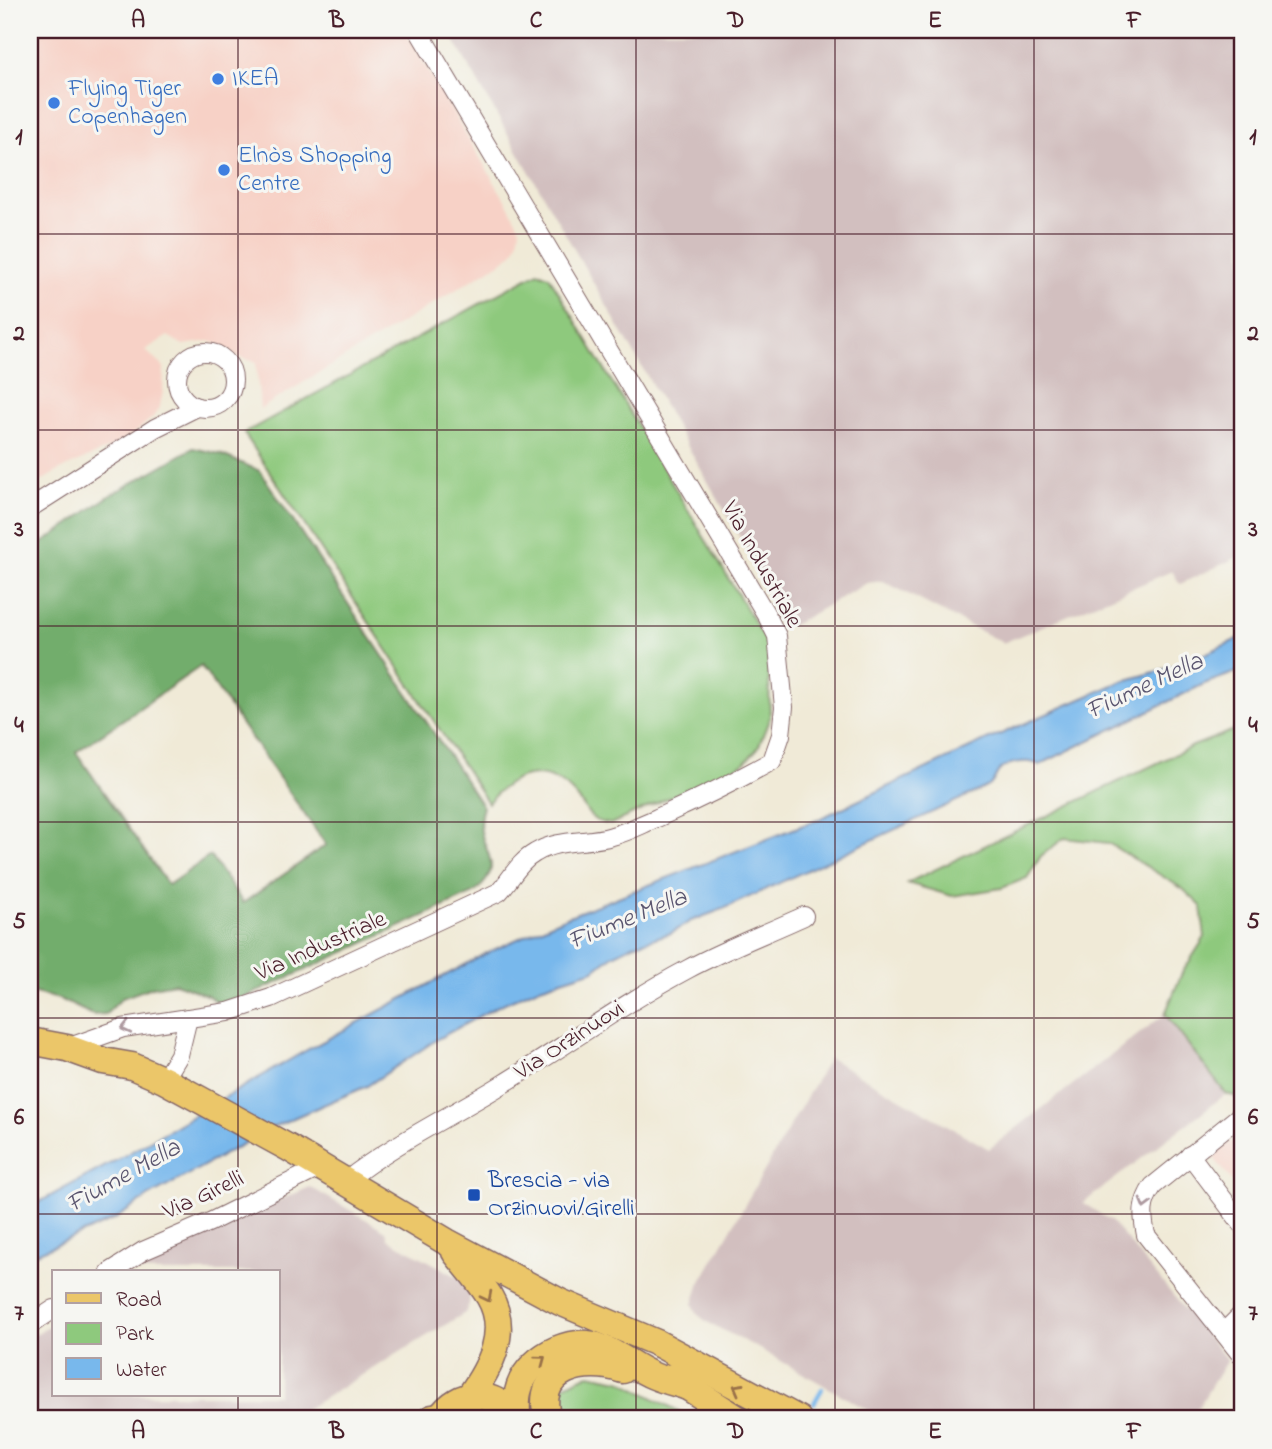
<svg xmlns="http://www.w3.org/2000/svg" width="1272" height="1449" viewBox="0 0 1272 1449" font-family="'Indie Flower',sans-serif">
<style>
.built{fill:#f7d1c6}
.industrial{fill:#d2bfbf}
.green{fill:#8ec97d;stroke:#6c7454;stroke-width:2}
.forest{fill:#72ad6c;stroke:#5e664c;stroke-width:2;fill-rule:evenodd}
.water{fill:#78b8ec;stroke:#616c8c;stroke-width:2}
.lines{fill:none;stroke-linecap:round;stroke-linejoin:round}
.stream{stroke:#78b8ec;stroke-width:4.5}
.minor-casing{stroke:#846667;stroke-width:20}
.primary-casing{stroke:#846667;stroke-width:29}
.trunk-casing{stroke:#846667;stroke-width:31}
.minor{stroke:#fff;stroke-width:18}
.primary{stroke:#ebc669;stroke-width:26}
.trunk{stroke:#ebc669;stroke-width:28}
.oneway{stroke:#ae9aa0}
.oneway2{stroke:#9a724a}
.grid{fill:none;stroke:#4a1f2b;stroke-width:2;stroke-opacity:0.55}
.shop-dot{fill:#3f7fe0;stroke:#f6f6f2;stroke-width:2.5}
.transit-dot{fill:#1a4fb4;stroke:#f6f6f2;stroke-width:2.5}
.labels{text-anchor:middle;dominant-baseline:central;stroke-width:6;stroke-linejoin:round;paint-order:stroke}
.shop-label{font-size:24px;fill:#366cbe;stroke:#f6f6f2;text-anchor:start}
.street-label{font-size:24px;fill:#4a1f2b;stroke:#f6f6f2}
.transit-label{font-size:24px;fill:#164399;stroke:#f6f6f2;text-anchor:start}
.water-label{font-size:26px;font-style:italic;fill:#5a556f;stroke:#f6f6f2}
.neatline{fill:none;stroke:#4a1f2b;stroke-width:2.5}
.grid-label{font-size:23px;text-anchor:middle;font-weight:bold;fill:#4a1f2b}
</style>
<rect width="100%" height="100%" fill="#f6f6f2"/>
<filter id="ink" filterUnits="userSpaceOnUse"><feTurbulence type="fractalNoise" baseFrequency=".0143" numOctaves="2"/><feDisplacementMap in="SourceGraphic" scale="14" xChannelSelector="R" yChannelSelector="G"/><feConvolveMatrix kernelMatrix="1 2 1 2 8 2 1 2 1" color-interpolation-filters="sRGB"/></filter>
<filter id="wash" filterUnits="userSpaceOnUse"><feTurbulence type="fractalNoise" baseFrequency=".00686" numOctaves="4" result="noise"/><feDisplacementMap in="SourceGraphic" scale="28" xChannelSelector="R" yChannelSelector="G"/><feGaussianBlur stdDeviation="1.57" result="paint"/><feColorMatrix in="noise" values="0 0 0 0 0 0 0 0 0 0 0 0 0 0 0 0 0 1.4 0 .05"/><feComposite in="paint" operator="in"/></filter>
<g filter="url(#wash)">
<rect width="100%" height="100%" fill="#f0ead7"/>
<g class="built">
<path d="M30,30H404L508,205L520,228L518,242L513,253L503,261L260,409L256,362L239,357L221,345L209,341L183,345L168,336L145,350L164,367L163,391L160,406L153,417L137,431L109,448L58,471L30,488Z"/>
<path d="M1242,1133V1193L1213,1157Z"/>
</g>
<g class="industrial">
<path d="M448,30H1242V555L1180,584L1172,571L1003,643L883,581L867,583L791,626Z"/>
<path d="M1165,1014L1226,1094L1083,1203L1111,1221L1227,1360L1191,1419H884L754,1346L707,1322L697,1314L693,1304L700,1283L829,1058L989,1149Z"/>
<path d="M310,1187L386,1231L388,1239L467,1282L470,1290L469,1304L465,1313L289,1419H30V1338L54,1322V1395H278V1272H127L144,1260Z"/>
</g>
<g class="green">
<path d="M538,272L549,276L768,645L770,717L758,748L743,764L611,824C587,822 589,810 575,795C546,763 512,773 488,803L244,433Z"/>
<path d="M1242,727V1098L1226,1094L1165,1014L1182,973L1205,937L1201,906L1183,889L1108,843L1064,838L1041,856L1027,878L1002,888L952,896L907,883L1193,746Z"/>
<path d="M589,1374L620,1380L693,1419H552L554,1390Z"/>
</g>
<path class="forest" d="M193,448L220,454L260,471L483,807C469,847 514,861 474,893L224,1007L207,995L175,983L152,987L122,998L106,1014L93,1015L59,999L30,992V552L109,496ZM201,666L326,845L243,903L210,856L168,885L76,752Z"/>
<path class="water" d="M1242,637V670L1204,684L1039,765C1029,759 1007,762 999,771C995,776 994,782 989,786L723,909L691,921L671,933L633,945L613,955L594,970L540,987L496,1007L439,1038L367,1086L275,1126L148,1197L115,1219L30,1256V1207L115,1161L305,1051L487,953L559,920L819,819L987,740L1120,682L1183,664Z"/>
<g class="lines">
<path class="stream" d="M814,1403L822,1389"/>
</g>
</g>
<g filter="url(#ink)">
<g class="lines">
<g class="minor-casing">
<g id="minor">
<circle cx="205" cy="380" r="28"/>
<path d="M30,508L155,428L197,407"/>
<path d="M67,1048L123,1028L228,1012L271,998L499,892C511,879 519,862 535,853C559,838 586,844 612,836C628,832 642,824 657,818C697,800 734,782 772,761L781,735L784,707L777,636L767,616L418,30"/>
<path d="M164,1080L179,1055L188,1018"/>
<path d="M1242,1114L1153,1186C1141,1203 1142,1215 1146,1235L1242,1356"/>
<path d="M1190,1155L1242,1224"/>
<path d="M346,1181C394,1143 451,1116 503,1084C565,1046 624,1003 688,969C725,949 765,934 804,916"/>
<path d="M110,1272L143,1251L210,1222L319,1168"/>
<path d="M30,1325L54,1309"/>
<path d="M1224,1332L1242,1314"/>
</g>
</g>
<g class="primary-casing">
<g id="primary">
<path d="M30,1041L67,1048L103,1061L132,1066L164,1080L289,1148L447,1242L560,1302L657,1343L798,1419"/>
<path d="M455,1252C466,1266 479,1280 489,1296C510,1331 490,1368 469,1397"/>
<path d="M672,1377L738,1419"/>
<path d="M439,1419C460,1387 495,1390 517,1419"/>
<path d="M517,1419C517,1411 516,1400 518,1392C525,1359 569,1335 600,1347C619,1354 635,1368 654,1376C663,1380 675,1383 685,1386"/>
<path d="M548,1419C532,1368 586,1357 623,1370"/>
</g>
</g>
<g class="trunk-casing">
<path id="trunk" d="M432,1419L439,1418"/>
</g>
<use href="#minor" class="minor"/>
<use href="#primary" class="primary"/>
<use href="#trunk" class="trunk"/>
</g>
<defs><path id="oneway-chevron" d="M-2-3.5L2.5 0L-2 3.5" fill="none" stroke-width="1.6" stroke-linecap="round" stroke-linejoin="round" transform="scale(1.75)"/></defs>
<g class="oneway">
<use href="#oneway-chevron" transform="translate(126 1028) rotate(167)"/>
<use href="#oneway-chevron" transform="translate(1145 1204) rotate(105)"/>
</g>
<g class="oneway2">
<use href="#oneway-chevron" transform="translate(487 1297) rotate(63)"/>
<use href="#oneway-chevron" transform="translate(541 1360) rotate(-37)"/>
<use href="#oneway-chevron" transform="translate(738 1388) rotate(-151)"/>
</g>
</g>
<path class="grid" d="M238,30V1272M437,30V1419M636,30V1419M835,30V1419M1034,30V1419M30,234H1242M30,430H1242M30,626H1242M30,822H1242M30,1018H1242M30,1214H1242M238,1395V1419"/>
<g class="shop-dot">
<circle cx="218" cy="79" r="7"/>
<circle cx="54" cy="103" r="7"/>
<circle cx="224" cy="170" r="7"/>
</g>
<rect class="transit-dot" x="467" y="1188" width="14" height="14" rx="3.5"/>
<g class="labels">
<g class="shop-label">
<text x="232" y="79">IKEA</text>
<text x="68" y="89">Flying Tiger<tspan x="68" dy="28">Copenhagen</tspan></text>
<text x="238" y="156">Elnòs Shopping<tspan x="238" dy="28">Centre</tspan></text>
</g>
<g class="street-label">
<text transform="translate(761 565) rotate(61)">Via Industriale</text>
<text transform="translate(321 947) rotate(-24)">Via Industriale</text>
<text transform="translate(570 1041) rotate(-33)">Via Orzinuovi</text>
<text transform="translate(204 1196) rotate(-25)">Via Girelli</text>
</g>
<g class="transit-label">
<text x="488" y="1181">Brescia - via<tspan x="488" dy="28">Orzinuovi/Girelli</tspan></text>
</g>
<g class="water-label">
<text transform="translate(1145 687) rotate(-25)">Fiume Mella</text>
<text transform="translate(628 920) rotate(-22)">Fiume Mella</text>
<text transform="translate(124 1177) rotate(-29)">Fiume Mella</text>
</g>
</g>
<rect width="1272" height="1449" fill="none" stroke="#f6f6f2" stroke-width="77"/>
<rect x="52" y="1270" width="228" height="126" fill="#f6f6f2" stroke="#b1a0a2" stroke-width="2"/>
<rect x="66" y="1293" width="35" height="10" fill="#ebc669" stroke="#b1a0a2" stroke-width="2"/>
<text x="116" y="1306" font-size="21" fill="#4a1f2b">Road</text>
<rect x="66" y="1323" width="35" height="21" fill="#8ec97d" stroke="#b1a0a2" stroke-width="2"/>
<text x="116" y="1340" font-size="21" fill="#4a1f2b">Park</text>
<rect x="66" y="1358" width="35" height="21" fill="#78b8ec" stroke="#b1a0a2" stroke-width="2"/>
<text x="116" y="1376" font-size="21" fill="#4a1f2b">Water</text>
<rect x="38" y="38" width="1196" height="1372" class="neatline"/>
<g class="grid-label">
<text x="138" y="27">A</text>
<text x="337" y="27">B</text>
<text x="536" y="27">C</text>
<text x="736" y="27">D</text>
<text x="935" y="27">E</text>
<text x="1134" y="27">F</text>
<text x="19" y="144">1</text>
<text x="1253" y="144">1</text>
<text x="19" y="340">2</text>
<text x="1253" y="340">2</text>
<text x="19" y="536">3</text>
<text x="1253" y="536">3</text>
<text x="19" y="732">4</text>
<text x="1253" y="732">4</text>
<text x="19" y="928">5</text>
<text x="1253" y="928">5</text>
<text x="19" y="1124">6</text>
<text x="1253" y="1124">6</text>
<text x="19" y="1320">7</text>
<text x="1253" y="1320">7</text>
<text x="138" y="1438">A</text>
<text x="337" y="1438">B</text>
<text x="536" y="1438">C</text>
<text x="736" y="1438">D</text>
<text x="935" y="1438">E</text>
<text x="1134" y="1438">F</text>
</g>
</svg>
